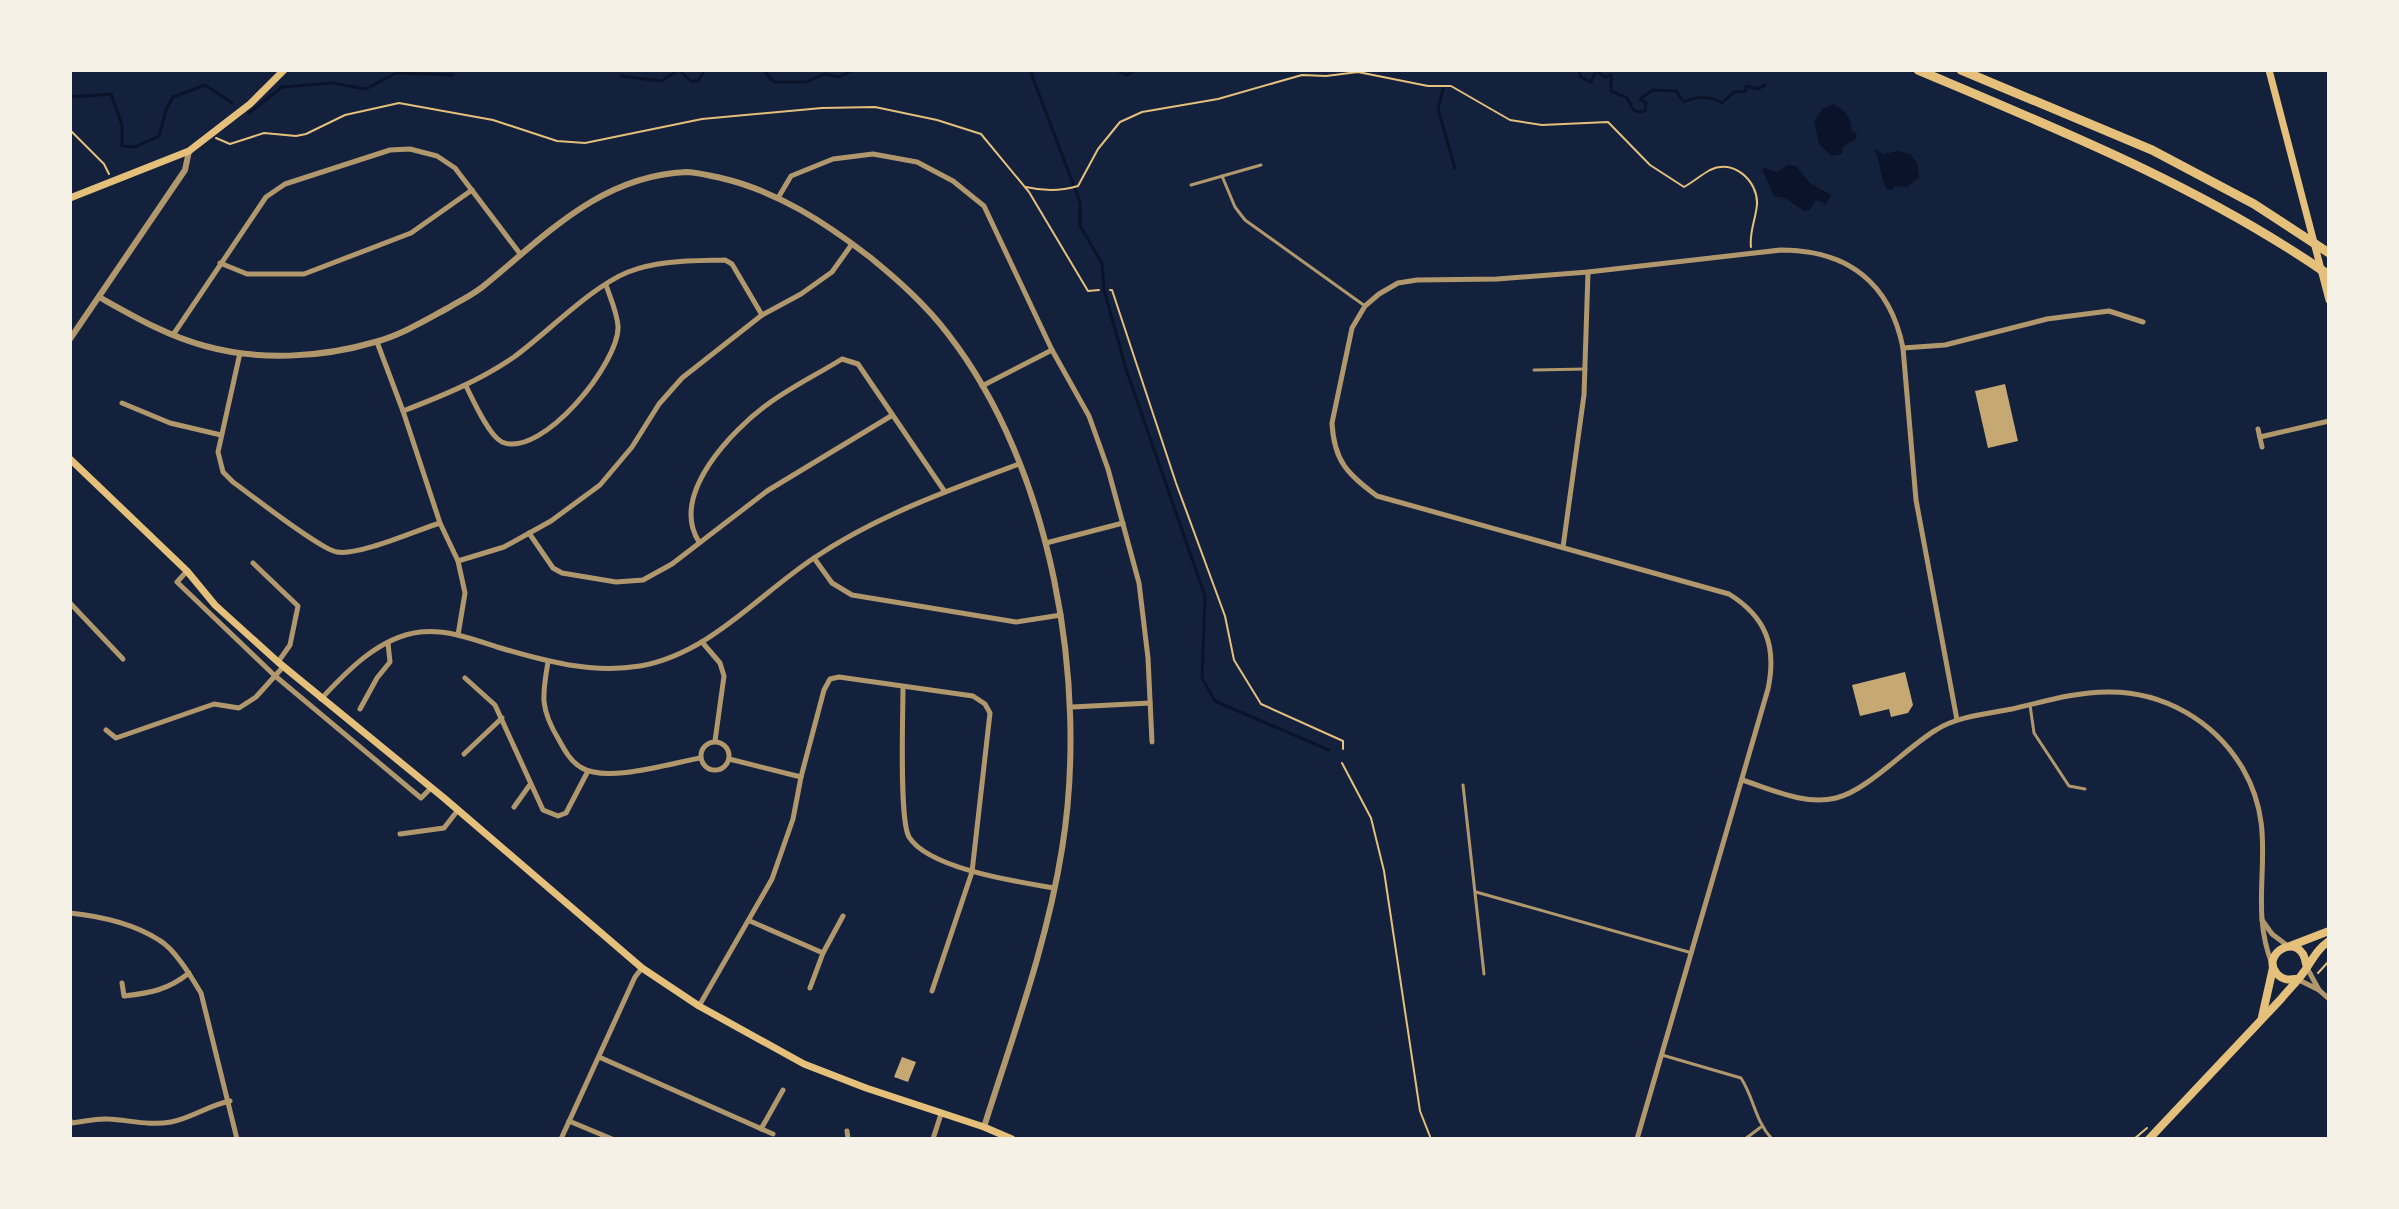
<svg xmlns="http://www.w3.org/2000/svg" width="2399" height="1209" viewBox="0 0 2399 1209" font-family="Poppins,sans-serif">
<style>
.water{fill:#0b132b}
.lines{fill:none;stroke-linecap:round;stroke-linejoin:round}
.stream{stroke:#0b132b;stroke-width:3}
.building{fill:#c6a872}
.path{stroke:#e5c07b;stroke-width:2}
.service{stroke:#b1986c;stroke-width:3}
.minor{stroke:#b1986c;stroke-width:5}
.tertiary{stroke:#b1986c;stroke-width:6}
.secondary{stroke:#e5c07b;stroke-width:7}
.trunk{stroke:#e5c07b;stroke-width:8}
.motorway{stroke:#e5c07b;stroke-width:9}
</style>
<rect width="100%" height="100%" fill="#14213d"/>
<g class="water">
<path d="M1834,104C1846,111 1851,117 1852,131L1857,133L1855,140L1844,146L1842,154L1831,156L1819,144L1814,121L1823,108Z"/>
<path d="M1874,149L1884,154L1898,151L1910,154L1918,164L1919,178L1907,187L1895,186L1892,190H1887C1879,177 1882,163 1874,149Z"/>
<path d="M1788,165L1796,166L1810,183L1831,195L1826,204L1816,200L1810,210L1804,211L1785,198L1774,196L1762,169L1765,168L1777,172Z"/>
</g>
<g class="lines">
<g class="stream">
<path d="M733,70H742"/>
<path d="M763,70L774,82H806L824,74L839,77L854,70"/>
<path d="M1034,70L1031,73L1080,202V226L1102,263L1104,290L1126,369L1205,596L1202,678L1215,701L1329,750"/>
<path d="M1116,70L1127,75L1136,70"/>
<path d="M1579,70L1581,77L1591,82L1596,71L1605,77L1611,75V91L1627,98C1633,107 1631,114 1645,111L1646,103L1640,99L1653,90L1676,91L1684,102C1696,96 1711,96 1722,103L1734,92L1746,91V86L1758,89L1765,85"/>
<path d="M621,76L661,81L679,70L691,81H698L705,70"/>
<path d="M1443,89L1438,109L1455,168"/>
<path d="M70,97L111,94L122,125V146L135,147L159,136L166,110L173,97L205,85L232,103"/>
<path d="M249,113L282,87L332,83L366,89L396,73L453,75"/>
</g>
</g>
<g class="building">
<path d="M2005,384L2018,441L1988,448L1975,391Z"/>
<path d="M1905,672L1913,705L1908,713L1891,717L1889,709L1860,716L1852,685Z"/>
<path d="M902,1057L916,1062L908,1082L894,1077Z"/>
</g>
<g class="lines">
<g class="path">
<path d="M70,130L104,164L109,174"/>
<path d="M216,138L230,144L264,133L296,136L306,134L345,115L399,103L493,120L557,141L585,143L702,119L822,108L875,107L937,120L981,134L1029,192L1088,291L1099,290"/>
<path d="M1026,187C1043,191 1061,191 1078,186L1098,149L1120,122L1142,112L1218,99L1302,75L1326,76L1358,72L1428,86H1451L1510,120L1542,125L1608,122L1650,165L1684,187C1693,182 1701,175 1710,170C1733,158 1758,181 1757,204C1756,219 1749,232 1751,247"/>
<path d="M1110,290H1112L1176,483L1225,616L1234,660L1261,704L1343,741V749"/>
<path d="M1342,763L1371,818L1384,871L1420,1111L1431,1139"/>
<path d="M2318,973L2329,961"/>
<path d="M2134,1139L2147,1128"/>
</g>
<g class="service">
<path d="M1222,176L1235,207L1245,220L1365,306"/>
<path d="M1191,185L1261,165"/>
<path d="M1534,370L1586,369"/>
<path d="M2030,705L2034,733L2069,786L2085,789"/>
<path d="M1463,785L1484,974"/>
<path d="M1476,892L1692,953"/>
<path d="M1662,1055L1741,1078C1754,1098 1755,1121 1772,1139"/>
<path d="M1745,1139L1761,1127"/>
</g>
<g class="minor">
<path d="M778,198L791,176L833,159L873,154L917,162L953,181L984,206L1052,350L1089,416L1108,469L1139,583L1148,658L1152,742"/>
<path d="M220,263L247,274H304L411,233L472,190"/>
<path d="M173,335L266,197L285,184L390,150L410,149L437,156L455,168L521,255"/>
<path d="M377,342L403,411L440,523L458,561L465,593L458,635"/>
<path d="M1903,348L1945,345L2047,319L2109,311L2143,322"/>
<path d="M240,353L218,452L223,472L233,482C251,495 321,550 337,552C359,556 417,530 440,523"/>
<path d="M466,386C473,400 489,436 502,442C542,459 620,362 618,326C617,312 610,297 606,285"/>
<path d="M982,386L1052,350"/>
<path d="M122,403L170,423L221,435"/>
<path d="M403,411C442,396 479,381 514,357C547,333 591,287 628,272C659,260 692,261 725,260L732,264L762,315"/>
<path d="M2258,429L2262,447"/>
<path d="M2260,437L2329,421"/>
<path d="M529,533L553,568L562,573L616,582L643,580L672,564L767,491L891,416"/>
<path d="M699,542C669,495 732,430 768,404C791,387 818,374 842,359L858,364L945,492"/>
<path d="M1046,543L1123,523"/>
<path d="M1563,547L1584,395L1588,272"/>
<path d="M814,558L832,583L852,595L1016,622L1061,615"/>
<path d="M458,561L504,547L551,521L600,485L632,447L659,404L682,378L762,315L801,294L832,272L852,244"/>
<path d="M253,563L298,606L290,645L278,662"/>
<path d="M187,571L177,582L274,675L421,798L431,788"/>
<path d="M70,603L123,659"/>
<path d="M702,642L720,663L724,676L715,741"/>
<path d="M548,662C542,696 540,709 559,740C565,751 571,762 582,768C607,783 672,763 700,758"/>
<path d="M465,678L495,705L543,810L558,816L566,813L588,771"/>
<path d="M903,688C903,714 899,820 909,837C929,869 1019,882 1054,888"/>
<path d="M321,699C347,671 379,637 420,632C446,629 473,639 497,647C544,661 591,674 640,666C709,654 758,595 814,558C876,516 949,490 1019,464"/>
<path d="M1072,707L1150,703"/>
<path d="M360,709L377,678L390,662L388,643"/>
<path d="M106,730L116,738L214,704L239,708L256,697L283,667"/>
<circle cx="715" cy="756" r="14"/>
<path d="M464,754L502,718"/>
<path d="M729,759L801,777"/>
<path d="M1742,780C1771,789 1805,806 1836,798C1867,791 1907,747 1936,730C1958,716 1987,714 2012,709C2043,702 2075,692 2107,692C2163,691 2215,721 2243,769C2283,838 2245,896 2272,964"/>
<path d="M514,807L529,786"/>
<path d="M400,834L444,828L458,810"/>
<path d="M70,913C99,916 134,924 159,940C175,949 192,978 201,993L237,1139"/>
<path d="M2262,920L2272,934L2288,946"/>
<path d="M750,921L823,953"/>
<path d="M2297,979L2319,990L2307,968"/>
<path d="M122,983L124,996C150,993 168,990 189,973"/>
<path d="M810,988L823,953L843,916"/>
<path d="M2319,990L2329,999"/>
<path d="M699,1006L772,879L793,819L801,777L824,690L830,679L839,677L973,696L985,704L990,713L972,872L932,991"/>
<path d="M599,1057L773,1134"/>
<path d="M70,1120L71,1123C83,1122 96,1118 108,1119C129,1120 149,1126 171,1122C192,1118 209,1105 230,1101"/>
<path d="M569,1121L612,1139"/>
<path d="M761,1129L783,1090"/>
<path d="M847,1131L848,1139"/>
<path d="M561,1139L635,977L642,968"/>
<path d="M933,1139L941,1114"/>
<path d="M1637,1139L1768,689C1777,646 1766,617 1729,594L1377,496C1348,474 1334,462 1332,423L1352,328L1365,306L1379,294L1398,283L1417,280L1497,279L1588,272L1781,250C1848,250 1890,283 1903,348L1916,500L1957,720"/>
</g>
<g class="tertiary">
<path d="M99,297C133,316 167,336 205,346C259,361 321,358 375,342C401,335 424,321 448,308C461,300 475,294 486,284C547,234 601,176 686,172C697,172 710,176 721,178C777,191 826,223 871,258C899,281 925,304 948,334C1052,468 1089,684 1062,849C1047,944 1013,1035 984,1127"/>
<path d="M70,339L185,170L189,151"/>
</g>
<g class="secondary">
<path d="M2269,70L2329,300"/>
<path d="M70,198L189,151L250,104L284,70"/>
<path d="M70,459L187,571L215,605L278,662L444,798L642,968L699,1006L804,1064L866,1088L984,1127L1012,1139"/>
</g>
<g class="trunk">
<path d="M2290,946L2329,931"/>
<path d="M2295,979C2288,980 2283,980 2277,974C2259,954 2301,929 2306,964"/>
<path d="M2262,1017L2273,968"/>
<path d="M2149,1139L2281,999C2288,990 2297,982 2303,973C2312,961 2316,950 2329,941"/>
</g>
<g class="motorway">
<path d="M1918,70C2060,130 2202,187 2329,275"/>
<path d="M1961,70L2152,150L2254,204L2329,253"/>
</g>
</g>
<rect width="2399" height="1209" fill="none" stroke="#f6f1e7" stroke-width="144"/>
</svg>
